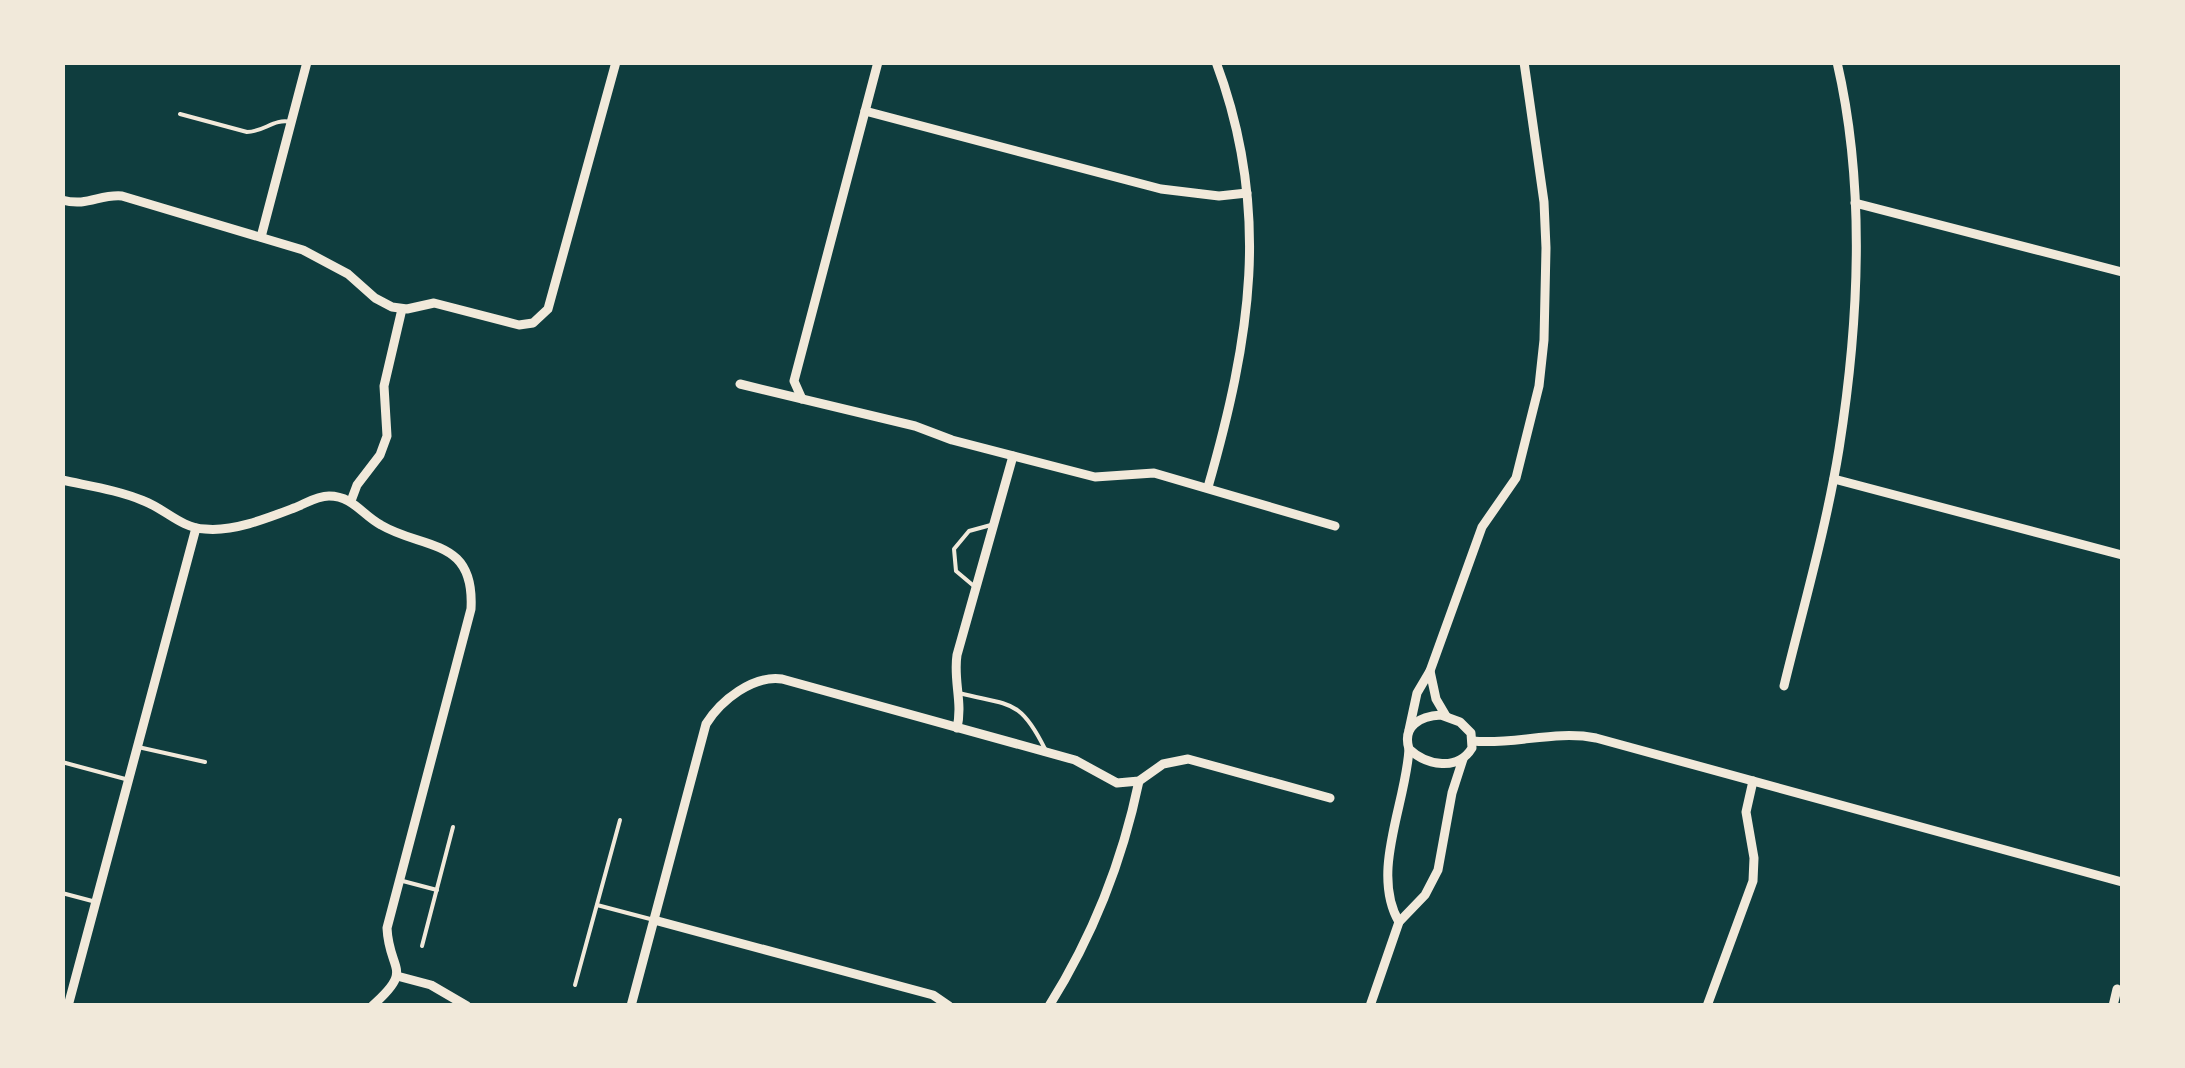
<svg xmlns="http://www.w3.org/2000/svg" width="2185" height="1068" viewBox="0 0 2185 1068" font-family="Ubuntu,sans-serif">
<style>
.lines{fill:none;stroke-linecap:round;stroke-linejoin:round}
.service{stroke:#f1e9da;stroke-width:4}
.minor{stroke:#f1e9da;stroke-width:9}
</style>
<rect width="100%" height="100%" fill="#0f3d3e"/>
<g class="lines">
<g class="service">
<path d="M180,114L247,132C264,132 274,118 291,122"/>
<path d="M975,587L956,571L954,549L969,531L991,525"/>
<path d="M959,693C1010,706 1020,698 1045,749"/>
<path d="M138,747L205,762"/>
<path d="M62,762L129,780"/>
<path d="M399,880L437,890"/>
<path d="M62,893L96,902"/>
<path d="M597,905L654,920"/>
<path d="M422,946L453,827"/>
<path d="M575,985L620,820"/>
</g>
<g class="minor">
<path d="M865,111L1161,189L1219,196L1247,193"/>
<path d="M62,200C88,207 99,194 122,196L303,250L348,274L375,298L392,307L407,309L434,303L519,325L533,323L548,309L616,62"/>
<path d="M1855,203L2122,272"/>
<path d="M261,237L307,62"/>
<path d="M740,384L915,426L952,440L1095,477L1154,473L1335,526"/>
<path d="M802,399L794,381L878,62"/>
<path d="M1834,479L2122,555"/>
<path d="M62,480C89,486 118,490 144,501C165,509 181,528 205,529C233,532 268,518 294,508C305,504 316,496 329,496C353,496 362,515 381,525C423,550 475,537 471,609L387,928C389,972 415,968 372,1006"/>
<path d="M1208,487C1250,340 1272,211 1216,62"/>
<path d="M351,501L357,485L380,455L387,436L384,386L402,309"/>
<path d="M1430,671L1436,699L1446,716"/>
<path d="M1784,686C1803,608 1826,529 1839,449C1859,323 1866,187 1837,62"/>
<path d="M1441,715L1460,722L1471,733L1472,748C1458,771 1427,766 1409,749C1402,726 1420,716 1441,715Z"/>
<path d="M957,728C963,702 953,680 957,655L1013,456"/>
<path d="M1409,730L1417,693L1430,671L1482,527L1516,478L1539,386L1544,340L1546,248L1544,202L1524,62"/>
<path d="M1473,741C1514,745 1555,730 1596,738L2122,882"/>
<path d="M654,920L933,995L949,1006"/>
<path d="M1399,922C1370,872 1406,804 1409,749"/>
<path d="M397,976L431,985L467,1006"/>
<path d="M68,1006L196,528"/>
<path d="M631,1006L706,724C721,700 753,675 782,679L1075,760L1117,783L1139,781L1163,764L1188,759L1330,798"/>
<path d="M1049,1006C1093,936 1122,863 1139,781"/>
<path d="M1370,1006L1399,922L1425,895L1438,870L1452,793L1463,759"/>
<path d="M1707,1006L1753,881L1754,858L1746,812L1753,781"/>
<path d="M2113,1006L2117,989"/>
</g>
</g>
<rect width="2185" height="1068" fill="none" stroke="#f1e9da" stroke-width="130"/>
</svg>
